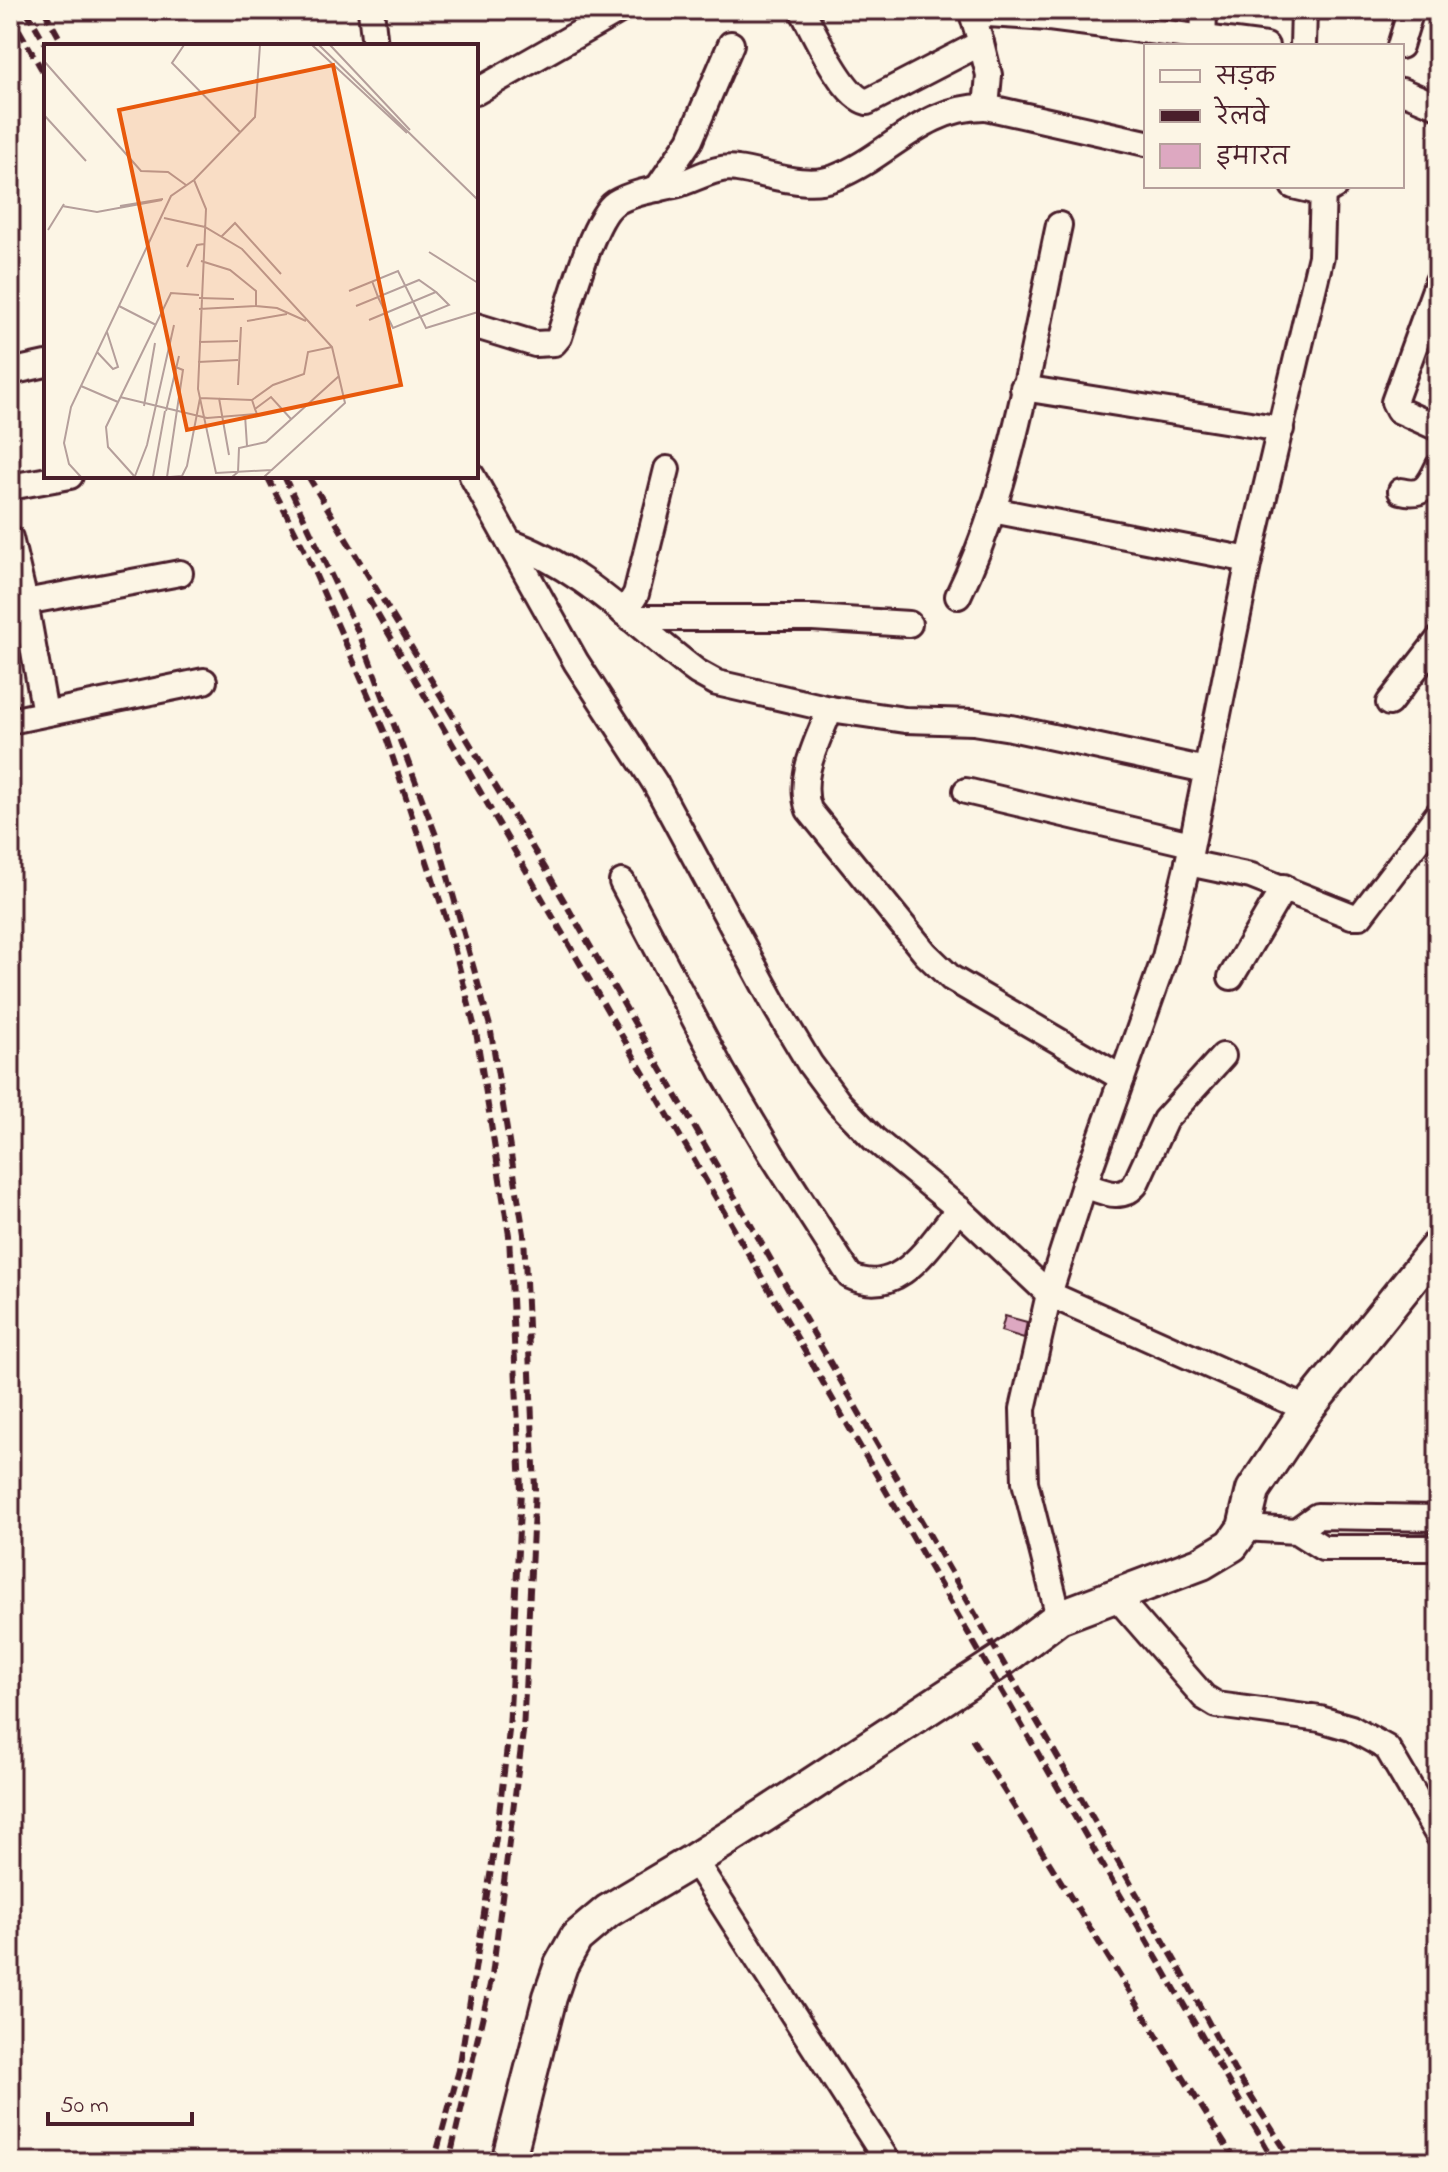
<svg xmlns="http://www.w3.org/2000/svg" width="1448" height="2172" viewBox="0 0 1448 2172" font-family="'Indie Flower','Playpen Sans Deva',sans-serif">
<style>
.building{fill:#dda8c1;stroke:#4a1f2b;stroke-width:2}
.lines{fill:none;stroke-linecap:round;stroke-linejoin:round}
.street-casing{stroke:#4a1f2b;stroke-width:30}
.secondary-casing{stroke:#4a1f2b;stroke-width:38}
.street{stroke:#fcf5e5;stroke-width:24}
.secondary{stroke:#fcf5e5;stroke-width:32}
.rail{stroke:#4a1f2b;stroke-width:6;stroke-dasharray:12 6;stroke-linecap:butt}
.inset-road{fill:none;stroke:#b59f9b;stroke-width:2}
.view{fill:#e8590c;fill-opacity:0.15;stroke:#e8590c;stroke-width:4}
.inset-edge{fill:none;stroke:#4a1f2b;stroke-width:4}
</style>
<rect width="100%" height="100%" fill="#fcf5e5"/>
<filter id="ink" filterUnits="userSpaceOnUse"><feTurbulence type="fractalNoise" baseFrequency=".0125" numOctaves="2"/><feDisplacementMap in="SourceGraphic" scale="16" xChannelSelector="R" yChannelSelector="G"/><feConvolveMatrix kernelMatrix="1 2 1 2 8 2 1 2 1" color-interpolation-filters="sRGB"/></filter>
<g filter="url(#ink)">
<path class="building" d="M1005,1316L1027,1322L1024,1338L1001,1331Z"/>
<g class="lines">
<g class="street-casing">
<g id="street">
<path d="M371,10L375,46"/>
<path d="M802,10C814,32 843,97 867,102L981,43L972,13L1049,18L1266,46"/>
<path d="M981,43L989,75L986,107L1146,143"/>
<path d="M1203,46L1204,10"/>
<path d="M1303,46L1304,10"/>
<path d="M1400,46L1411,10"/>
<path d="M1402,91L1438,106"/>
<path d="M476,92L620,10"/>
<path d="M1293,186L1323,193L1335,186"/>
<path d="M657,189L690,140L731,44"/>
<path d="M1438,281L1394,402L1398,410L1438,428"/>
<path d="M476,326L535,344L554,343L559,337C569,308 592,218 615,203C633,192 658,189 679,184C698,178 718,165 737,169C767,173 804,189 834,178C889,157 922,106 986,107"/>
<path d="M10,372L46,364"/>
<path d="M1023,388L1281,429"/>
<path d="M472,476L576,662L655,783L777,1009L810,1064L839,1103L874,1139L959,1209L1049,1294L1307,1409"/>
<path d="M10,487L70,476"/>
<path d="M1401,491C1423,497 1429,486 1438,467"/>
<path d="M992,510L1249,560"/>
<path d="M10,538L25,602L180,573"/>
<path d="M509,542C582,567 637,627 697,672L717,683L830,709C818,741 797,776 809,810L926,954L951,978L1122,1078"/>
<path d="M958,596C1014,481 1032,350 1059,225"/>
<path d="M12,604L25,602L45,713"/>
<path d="M624,613L636,594L667,469"/>
<path d="M630,618H813L909,624"/>
<path d="M1389,703L1438,640"/>
<path d="M830,709L905,720L973,722L1011,728L1206,770"/>
<path d="M10,721L204,681"/>
<path d="M966,791L1191,844"/>
<path d="M1188,863L1251,876L1352,916H1360L1438,814"/>
<path d="M622,882L722,1071L772,1155L850,1276C900,1300 930,1243 959,1209"/>
<path d="M1231,977L1284,887"/>
<path d="M1084,1185C1103,1191 1120,1202 1135,1185L1165,1120L1223,1056"/>
<path d="M1244,1528L1296,1531L1323,1548H1438"/>
<path d="M1296,1531L1317,1516L1438,1518"/>
<path d="M1114,1594L1204,1697L1217,1705L1320,1719L1351,1728L1387,1748L1438,1835"/>
<path d="M1059,1617L1025,1482L1023,1409L1049,1294L1084,1185L1165,957L1188,863L1249,560L1321,256L1323,186"/>
<path d="M694,1860L888,2162"/>
</g>
</g>
<g class="secondary-casing">
<path id="secondary" d="M508,2162L550,1997L561,1965L576,1938L608,1911L694,1860L765,1815L1002,1660L1059,1617L1202,1563L1232,1545L1244,1528L1253,1490L1307,1409L1438,1246"/>
</g>
<use href="#street" class="street"/>
<use href="#secondary" class="secondary"/>
<g class="rail">
<path d="M26,10L47,46"/>
<path d="M44,10L64,46"/>
<path d="M10,14L46,77"/>
<path d="M267,476L306,553L384,731L449,928L476,1032L509,1235L521,1489L509,1731L496,1838L459,2070L434,2162"/>
<path d="M284,476L361,638L437,838L490,1026L524,1234L535,1489L523,1732L492,1976L449,2162"/>
<path d="M308,476L548,873L1181,1971L1234,2070L1293,2162"/>
<path d="M368,598L1275,2162"/>
<path d="M972,1739L1236,2162"/>
</g>
</g>
</g>
<g transform="translate(44 44)">
<rect width="434" height="434" fill="#fcf5e5"/>
<path class="inset-road" d="M140,1L128,19L196,88M268,1L363,89M275,1L434,156M286,1L366,86M0,17L97,127L124,128L142,141M0,71L42,117M150,136L162,165L154,345L172,429L228,426M18,162L53,168L118,156M76,162L119,155M120,174L161,183L198,205L288,303L301,359L220,433M4,186L20,160M177,193L191,179L237,230M385,208L434,239M157,217L186,226L212,247V262L233,264L262,277M143,223L153,201L160,200M305,247L354,227L382,284L434,268M155,254L190,255M75,262L112,281M312,262L334,253L349,284L405,261L392,248M155,265L212,262M325,276L392,248L375,236L334,253L328,237M203,277L243,270M155,298L194,297M53,308L69,325L74,323L63,288M154,318L194,316M194,341L197,283M37,342L74,358M76,353L163,374L213,370L211,365L227,353L247,375M175,354L185,411M208,356L229,341L260,330L264,308L288,303M100,362L111,299M122,367L135,312M201,371L203,402M91,432L103,401L130,281M37,433L25,420L20,399L27,363L127,152L150,136L211,73L216,1M91,433L64,403L62,383L127,249L155,251M109,433L121,367M123,433L139,326L129,322M126,433L138,432L143,422L156,354L208,356L211,365M188,433L194,428L195,404L222,398L295,332"/>
<path class="view" d="M289,21L357,341L143,386L75,66Z"/>
<rect width="434" height="434" class="inset-edge"/>
</g>
<rect width="1448" height="2172" fill="none" stroke="#fcf5e5" stroke-width="40"/>
<rect x="20" y="20" width="1408" height="2132" fill="none" stroke="#4a1f2b" stroke-width="3" filter="url(#ink)"/>
<rect x="1144" y="44" width="260" height="144" fill="#fcf5e5" stroke="#b59f9b" stroke-width="2"/>
<rect x="1160" y="70" width="40" height="12" fill="#fcf5e5" stroke="#b59f9b" stroke-width="2"/>
<text x="1216" y="84" font-size="24" fill="#4a1f2b">सड़क</text>
<rect x="1160" y="110" width="40" height="12" fill="#4a1f2b" stroke="#b59f9b" stroke-width="2"/>
<text x="1216" y="124" font-size="24" fill="#4a1f2b">रेलवे</text>
<rect x="1160" y="144" width="40" height="24" fill="#dda8c1" stroke="#b59f9b" stroke-width="2"/>
<text x="1216" y="164" font-size="24" fill="#4a1f2b">इमारत</text>
<path d="M48 2112v12h144v-12" fill="none" stroke="#4a1f2b" stroke-width="4"/>
<text x="60" y="2112" font-size="24" fill="#4a1f2b" stroke="#fcf5e5" stroke-width="6" paint-order="stroke">50 m</text>
</svg>
